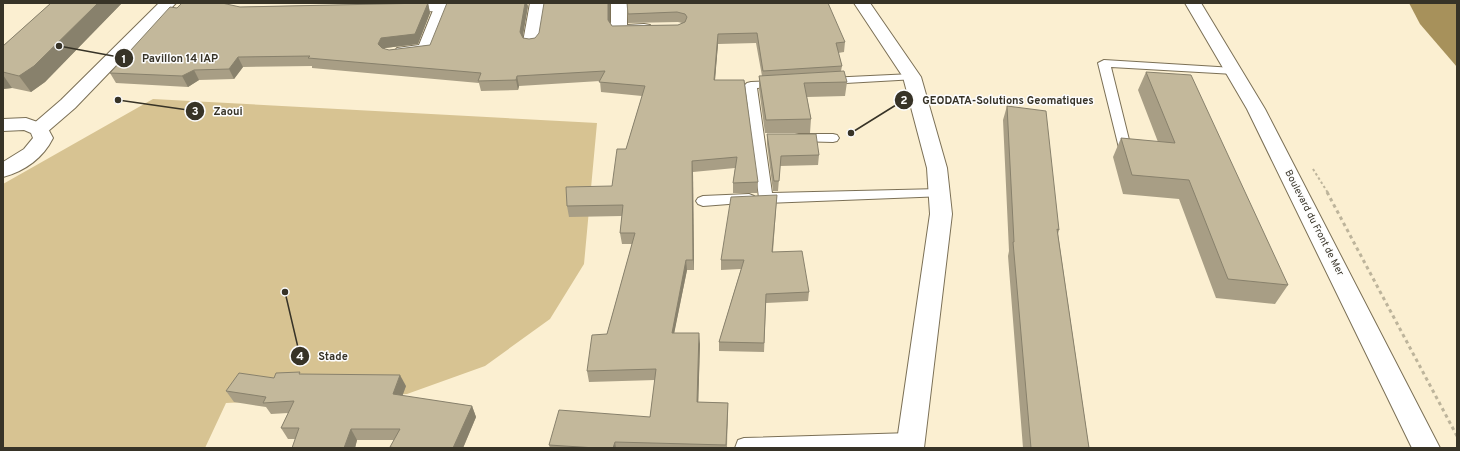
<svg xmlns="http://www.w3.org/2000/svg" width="1460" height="451" viewBox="0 0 1460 451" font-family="Overpass,sans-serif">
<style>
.green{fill:#d7c392}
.water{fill:#a7915b}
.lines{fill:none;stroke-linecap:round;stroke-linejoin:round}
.service-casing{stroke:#7b7056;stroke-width:2}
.minor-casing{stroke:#7b7056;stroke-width:2}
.tertiary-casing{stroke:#7b7056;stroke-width:2}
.secondary-casing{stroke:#7b7056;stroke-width:2}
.path-far1{stroke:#bdb49b;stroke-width:2;stroke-dasharray:2.5 2.5;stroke-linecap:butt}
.path{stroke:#bdb49b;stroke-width:3;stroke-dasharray:3.5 3.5;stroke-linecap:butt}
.service{fill:#fff;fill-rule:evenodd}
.minor{fill:#fff;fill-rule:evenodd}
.tertiary{fill:#fff;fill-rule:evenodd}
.secondary{fill:#fff;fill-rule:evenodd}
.wall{fill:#a89e85}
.shaded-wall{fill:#88816c}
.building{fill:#c3b89b;stroke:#88816c}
.labels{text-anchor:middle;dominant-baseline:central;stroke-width:3;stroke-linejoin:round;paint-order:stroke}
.street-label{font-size:10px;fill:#373327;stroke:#fdfdfd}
.leader{fill:none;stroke:#373327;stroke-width:1.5}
.callout-dot{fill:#373327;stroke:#fdfdfd;stroke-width:1.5}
.mark-label{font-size:12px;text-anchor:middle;font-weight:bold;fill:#fff}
.callout-label{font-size:11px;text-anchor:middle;font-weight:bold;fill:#373327;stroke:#fdfdfd;stroke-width:3;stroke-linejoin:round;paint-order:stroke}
</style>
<rect width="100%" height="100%" fill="#fbefd1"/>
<path class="green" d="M153,99L597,123L584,264L550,319L485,366L407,394L226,403L205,448H3V184Z"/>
<path class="water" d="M1409,3H1457V67L1420,24Z"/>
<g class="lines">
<g class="service-casing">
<g id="service">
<path d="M1104,60L1234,68L1240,71L1234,74L1111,67L1132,152L1130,155H1122L1120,152L1098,63Z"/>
<path d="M912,74L916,75L918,77L916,79L828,84L824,83L822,81L824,79L828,78Z"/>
<path d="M778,81L782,82L784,84L782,86L757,88L772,193L940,189L945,190L947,193L945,196L766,203L761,201L759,198L745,85L747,83L751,82Z"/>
<path d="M799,134H833L837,135L839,138L837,141L833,142L795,141L793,138L795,135Z"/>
<path d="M749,194L754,196L756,199L754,202L703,206L698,204L696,201L698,198L703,196Z"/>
<path d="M911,433L917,435L920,441L917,447L913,448H735L738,440L744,438Z"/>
</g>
</g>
<g class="minor-casing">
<g id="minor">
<path d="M436,3H448L450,6L432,54L403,57L397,56L394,52L397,48L419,45Z"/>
<path d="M530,3H546L539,42L537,46L531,47L525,46L523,42Z"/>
<path d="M611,3H627V25L644,24L650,25L652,29L650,33L619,35L613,34L611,30Z"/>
</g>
</g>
<g class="tertiary-casing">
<g id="tertiary">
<path d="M159,3H176L75,108L46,133L39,135L32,133L29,129L32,125L61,100Z"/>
<path d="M392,3H479L477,6C451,13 424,11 398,11L392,9L390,6Z"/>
<path d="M854,3H870L921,77L947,168L952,214L924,448H896L930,214L927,168L903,77Z"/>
</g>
</g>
<g class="secondary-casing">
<g id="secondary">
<path d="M1185,3H1201L1265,109L1440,448H1412L1247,109Z"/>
<path d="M26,118L46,125L53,138C43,158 25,171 3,177V162L24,149L33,138L31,133L24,130L3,131V119Z"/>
</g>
</g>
<path class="path-far1" d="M1313,169L1328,193"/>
<path class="path" d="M1327,192L1457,436"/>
<use href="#service" class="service"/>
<use href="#minor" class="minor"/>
<use href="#tertiary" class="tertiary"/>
<use href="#secondary" class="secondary"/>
</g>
<g class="wall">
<path d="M51,3H122L45,82L31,92L12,88L3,89V46Z"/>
<path d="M241,3H302L244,4Z"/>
<path d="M428,3L430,13L418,44L385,48L384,49L389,50L430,45L528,6L522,37L523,38L529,39L535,38L610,3V22L612,26L678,25L682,23L678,22L628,23L627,3L845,42L844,52L838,53L842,66L841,71L847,82L845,96L807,97L811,119L810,133H765L759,89V76H762L756,43L718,44L715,80L758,182L757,193H733V183L735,168L693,172L694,270H687L674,333L700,344L698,402L728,403L727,448H550L549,445L650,417L655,380L589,382L587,371L607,334L632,244H622L620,233L622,216L569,217L567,206L612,186L626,149L642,96L601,92L600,81L519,86L518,90L481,91L479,83L312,68V66L243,67L234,79L199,80L188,87L116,83L110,73L177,8Z"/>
<path d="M1146,72L1288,285L1275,304L1216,298L1179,199L1123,194L1113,157L1121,138L1158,142L1138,90Z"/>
<path d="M1007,106L1059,230L1058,234L1089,448H1023L1008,256L1009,251L1003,120Z"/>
<path d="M767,134L819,155L818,165L780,166L778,191H773L767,144Z"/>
<path d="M777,195L773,252L809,292L808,301L766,303L764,352L719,351V342L741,269L721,270V260Z"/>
<path d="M301,374L406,386L402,396L472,406L476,417L463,448H391L390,447L394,440H357L355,448H292L295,439H288L281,428L288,413L271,414L266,407L234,402L226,391L274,378Z"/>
</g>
<g class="shaded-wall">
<path d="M98,3H122L45,82L31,92L19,76Z"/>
<path d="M428,3L430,13L418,44L385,48L382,54L378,44L381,38Z"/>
<path d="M525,3H527L528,6L522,42L520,32Z"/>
<path d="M608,3H610V30L608,20Z"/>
<path d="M718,34V44L714,91V80Z"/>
<path d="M238,57L243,67L234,79L229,69Z"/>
<path d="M194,70L199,80L188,87L182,76Z"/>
<path d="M3,75L12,88L3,89Z"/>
<path d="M517,76L519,86L518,90L516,80Z"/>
<path d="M692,161L693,172L694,270L693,260Z"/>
<path d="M686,260L687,270L672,344V333Z"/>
<path d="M699,333L700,344L698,412L697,402Z"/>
<path d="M400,375L406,386L399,405L393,394Z"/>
<path d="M728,403V413L726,448Z"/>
<path d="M472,406L476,417L463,448H453Z"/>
<path d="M351,429L357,440L355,448H344Z"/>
<path d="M615,442L616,448H613Z"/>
</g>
<g class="building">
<path d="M51,3H98L34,66L19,76L3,72V46Z"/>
<path d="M182,3H222L240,7L428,3L415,34L381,38L378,44L382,48L389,50L430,45L447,3H525L520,32L523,38L529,39L535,38L539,33L544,3H608V20L612,26L678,25L685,22L687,17L685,14L677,12L628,14L627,3H828L845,42L836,43L842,66L763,71L757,33L718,34L714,80H744L758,182L733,183L737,157L692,161L693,260H686L672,333H699L697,402L728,403L726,445L615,442L613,448H596L549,445L559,410L650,417L656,369L587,371L592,335L607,334L635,233H620L623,205L567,206L566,187L612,186L617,149H626L645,86L599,82L605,71L517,76L516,80L478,81L481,73L308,58L310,56L238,57L229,69L194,70L182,76L110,73L170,7L177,8Z"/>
<path d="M844,71L847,82L804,83L811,119L766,120L759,76Z"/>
<path d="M1146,72L1191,75L1288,285L1228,279L1189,180L1132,175L1121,138L1175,143Z"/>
<path d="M1007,106L1046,111L1059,230L1057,229L1089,448H1031L1013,242H1014Z"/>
<path d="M767,134H816L819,155L781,156L779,181H774Z"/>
<path d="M777,195L772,252L802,251L809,292L766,294L764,343L719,342L744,260H721L731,197Z"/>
<path d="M300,372L299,374L400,375L393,394L472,406L453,448H396L390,447L400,429H351L344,448H292L299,428H281L294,401L263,403L266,397L226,391L239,373L274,378L276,373Z"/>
</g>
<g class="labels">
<g class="street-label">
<text transform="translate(1314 223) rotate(63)">Boulevard du Front de Mer</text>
</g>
</g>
<path class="leader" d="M59 46L124 58M851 133L904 100M118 100L195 111M285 292L300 356"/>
<g class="callout-dot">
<circle cx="59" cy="46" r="4"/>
<circle cx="851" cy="133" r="4"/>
<circle cx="118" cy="100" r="4"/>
<circle cx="285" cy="292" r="4"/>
<circle cx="124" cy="58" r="10"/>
<circle cx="904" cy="100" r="10"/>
<circle cx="195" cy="111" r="10"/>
<circle cx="300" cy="356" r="10"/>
</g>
<g class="mark-label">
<text x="124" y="63">1</text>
<text x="904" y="104">2</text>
<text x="195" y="115">3</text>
<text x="300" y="360">4</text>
</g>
<g class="callout-label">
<text x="180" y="62">Pavillon 14 IAP</text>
<text x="1008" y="104">GEODATA-Solutions Geomatiques</text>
<text x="228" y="115">Zaoui</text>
<text x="333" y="360">Stade</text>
</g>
<rect width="1460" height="451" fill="none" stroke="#373327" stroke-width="8"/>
</svg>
